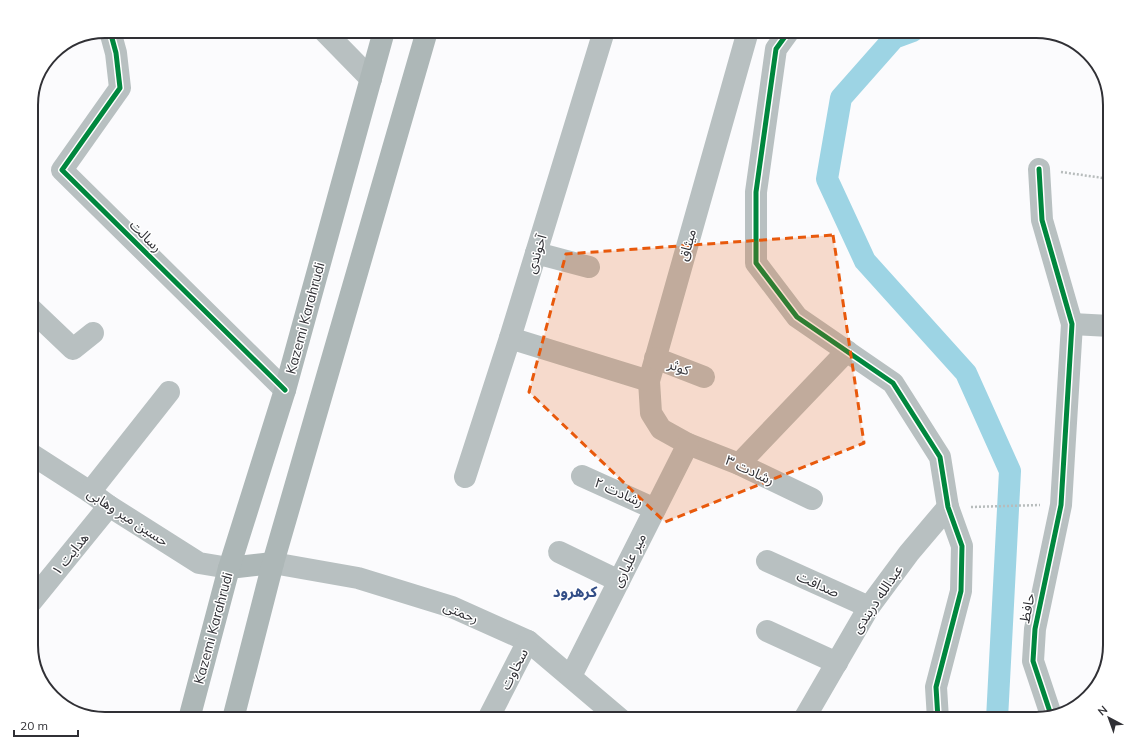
<svg xmlns="http://www.w3.org/2000/svg" width="1141" height="750" viewBox="0 0 1141 750" font-family="Mulish,'Noto Sans Arabic',sans-serif">
<style>
.lines{fill:none;stroke-linecap:round;stroke-linejoin:round}
.canal{stroke:#9dd4e4;stroke-width:22}
.path{stroke:#b7bcbc;stroke-width:2.5;stroke-dasharray:2 2;stroke-linecap:butt}
.minor{stroke:#b8c0c1;stroke-width:22}
.major{stroke:#adb7b7;stroke-width:22}
.cycleway-casing{stroke:#fff;stroke-width:8}
.cycleway{stroke:#00873e;stroke-width:5}
.marked{fill:#e8590c;fill-opacity:0.2;stroke:#e8590c;stroke-width:3;stroke-dasharray:8 5;stroke-linejoin:round}
.labels{text-anchor:middle;dominant-baseline:central;stroke-width:3;stroke-linejoin:round;paint-order:stroke}
.street-label{font-size:14px;fill:#303035;stroke:#fff}
.neighbourhood-label{font-size:15px;font-weight:bold;fill:#334e87;stroke:#fff}
.rim{fill:none;stroke:#303035;stroke-width:2}
</style>
<rect width="100%" height="100%" fill="#fbfbfd"/>
<g class="lines">
<path class="canal" d="M913,31L894,38L841,98L827,179L865,261L966,373L1010,471L997,719"/>
<g class="path">
<path d="M1061,172L1110,179"/>
<path d="M971,507L1040,505"/>
</g>
<g class="minor">
<path d="M110,31L116,53L120,88L62,170L285,390"/>
<path d="M324,31L371,79"/>
<path d="M748,31L649,381L651,413L661,429L688,444L739,464L812,499"/>
<path d="M789,31L776,49L756,192V263L797,317L893,383L940,457L948,507L962,546L961,591L936,687L938,719"/>
<path d="M1039,169L1042,220L1072,324L1061,505L1035,629L1033,661L1051,715"/>
<path d="M536,253L589,267"/>
<path d="M31,309L73,349L93,333"/>
<path d="M1072,324L1110,326"/>
<path d="M510,338L649,381"/>
<path d="M655,358L704,377"/>
<path d="M31,454L90,492L109,506L199,563L229,568"/>
<path d="M739,464L847,351"/>
<path d="M582,476L655,509"/>
<path d="M465,477L510,338L604,31"/>
<path d="M90,492L169,392"/>
<path d="M559,552L619,581"/>
<path d="M767,561L869,607"/>
<path d="M273,563L358,578L452,607L528,641L620,719"/>
<path d="M31,602L109,506"/>
<path d="M767,631L837,663"/>
<path d="M571,676L688,444"/>
<path d="M488,719L528,641"/>
<path d="M804,719L869,607L909,553L948,507"/>
</g>
<g class="major">
<path d="M229,568L273,563"/>
<path d="M189,719L229,568L285,390L384,31"/>
<path d="M233,719L273,563L427,31"/>
</g>
<g class="cycleway-casing">
<g id="cycleway">
<path d="M110,31L116,53L120,88L62,170L285,390"/>
<path d="M789,31L776,49L756,192V263L797,317L893,383L940,457L948,507L962,546L961,591L936,687L938,719"/>
<path d="M1039,169L1042,220L1072,324L1061,505L1035,629L1033,661L1051,715"/>
</g>
</g>
<use href="#cycleway" class="cycleway"/>
</g>
<path class="marked" d="M833,235L864,443L665,522L529,392L566,254Z"/>
<g class="labels">
<g class="street-label">
<text transform="translate(146 236) rotate(45)">رسالت</text>
<text transform="translate(687 245) rotate(-74)">میثاق</text>
<text transform="translate(536 254) rotate(-73)">آخوندی</text>
<text transform="translate(305 318) rotate(-75)">Kazemi Karahrudi</text>
<text transform="translate(679 367) rotate(21)">کوثر</text>
<text transform="translate(750 470) rotate(25)">رشادت ۳</text>
<text transform="translate(619 492) rotate(24)">رشادت ۲</text>
<text transform="translate(128 517) rotate(33)">حسین میر وهابی</text>
<text transform="translate(70 554) rotate(-51)">هدایت ۱</text>
<text transform="translate(629 560) rotate(-63)">میر علیاری</text>
<text transform="translate(818 584) rotate(24)">صداقت</text>
<text transform="translate(877 599) rotate(-56)">عبدالله دربندی</text>
<text transform="translate(1027 608) rotate(-79)">حافظ</text>
<text transform="translate(461 612) rotate(22)">رحمتی</text>
<text transform="translate(213 628) rotate(-75)">Kazemi Karahrudi</text>
<text transform="translate(514 669) rotate(-63)">سخاوت</text>
</g>
<g class="neighbourhood-label">
<text x="575" y="591">کرهرود</text>
</g>
</g>
<path d="M0 0H1141V750H0ZM105 38H1036A67 67 0 0 1 1103 105V645A67 67 0 0 1 1036 712H105A67 67 0 0 1 38 645V105A67 67 0 0 1 105 38Z" fill="#fff" fill-rule="evenodd"/>
<path class="rim" d="M105 38H1036A67 67 0 0 1 1103 105V645A67 67 0 0 1 1036 712H105A67 67 0 0 1 38 645V105A67 67 0 0 1 105 38Z"/>
<g transform="translate(1109 718) rotate(319)" stroke="#ffffff" stroke-width="3" paint-order="stroke">
<path d="M0-3L7 15L0 10L-7 15Z" fill="#303035"/>
<text y="-6" font-size="11" font-weight="bold" text-anchor="middle" fill="#303035">N</text>
</g>
<path d="M14 730v6h64v-6" fill="none" stroke="#303035" stroke-width="2"/>
<text x="20" y="730" font-size="12" fill="#303035" stroke="#ffffff" stroke-width="3" paint-order="stroke">20 m</text>
</svg>
